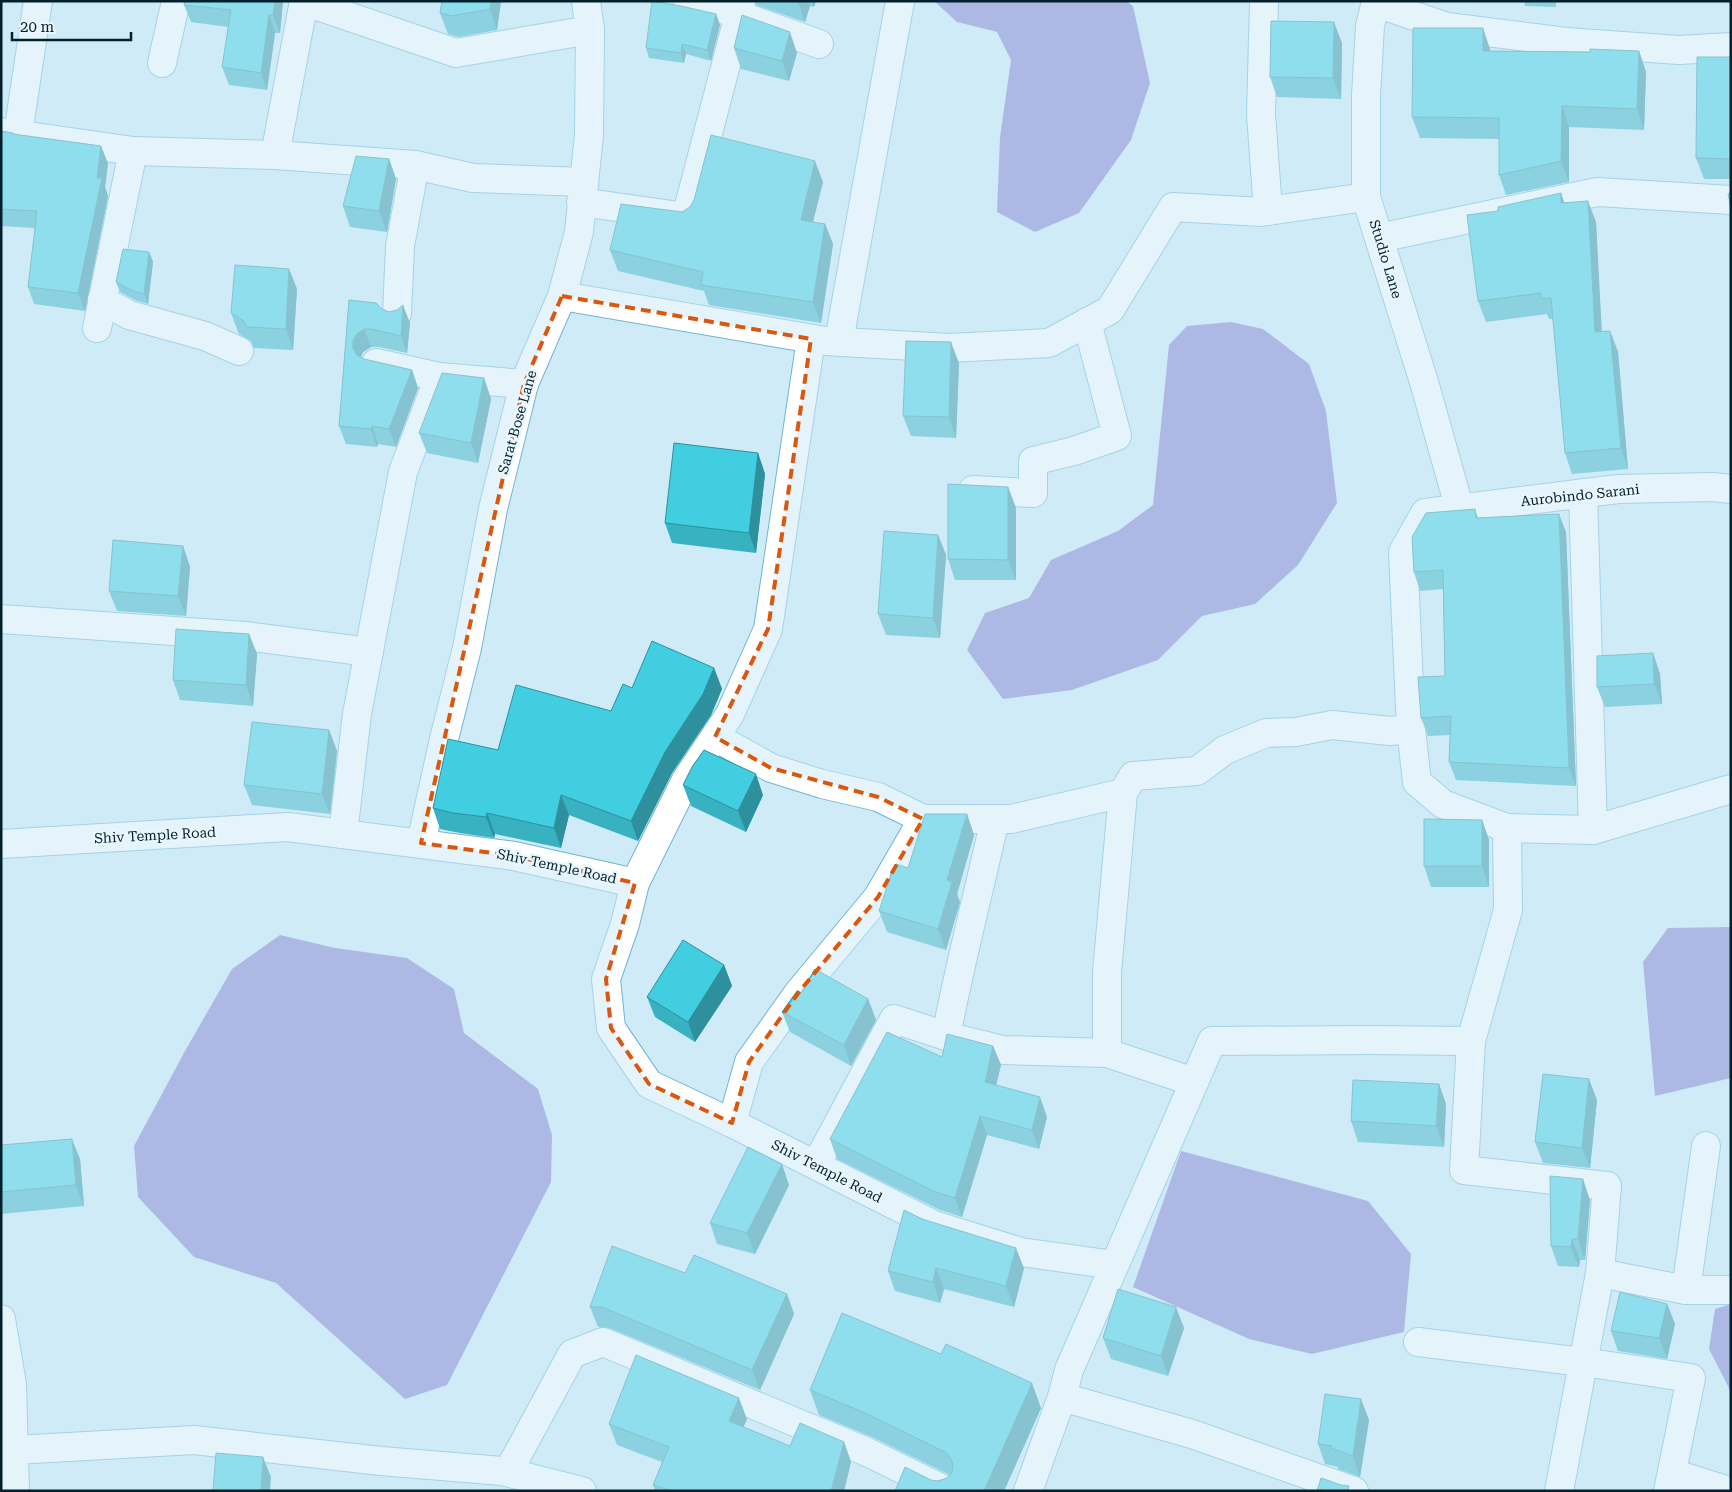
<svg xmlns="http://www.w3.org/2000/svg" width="1732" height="1492" viewBox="0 0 1732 1492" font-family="'Roboto Serif',serif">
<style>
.water{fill:#847bcc}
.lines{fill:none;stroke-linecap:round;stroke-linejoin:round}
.minor-casing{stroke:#6fb5d4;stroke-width:30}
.minor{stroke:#fff;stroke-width:28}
.wall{fill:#38b1c1}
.shaded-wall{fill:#2e909d}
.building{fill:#41cee0;stroke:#2e909d}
.marked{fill:none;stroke:#dc560e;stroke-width:4;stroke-dasharray:10 6;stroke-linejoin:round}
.labels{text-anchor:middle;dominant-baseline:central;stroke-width:5;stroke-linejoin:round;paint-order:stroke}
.street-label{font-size:14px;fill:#02212c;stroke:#e9f6fc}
</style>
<rect width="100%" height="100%" fill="#d0ebf8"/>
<g class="water">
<path d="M934,1H1126L1133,6L1150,83L1131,140L1079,213L1035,232L997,212L1000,137L1011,60L997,32L957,22Z"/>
<path d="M1231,322L1263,329L1309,364L1326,411L1337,503L1298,565L1255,604L1202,616L1158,660L1072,690L1003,699L967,650L985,613L1029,598L1051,560L1118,531L1153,505L1169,345L1187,326Z"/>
<path d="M1731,927V1078L1655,1096L1643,962L1668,928Z"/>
<path d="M280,935L335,948L407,958L454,989L464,1033L538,1089L552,1135L551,1182L447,1385L405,1399L276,1283L194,1257L138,1197L134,1146L185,1051L232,969Z"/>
<path d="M1181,1151L1368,1201L1411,1254L1404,1332L1312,1354L1249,1339L1133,1287Z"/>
<path d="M1731,1304V1392L1709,1349L1715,1309Z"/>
</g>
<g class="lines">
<g class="minor-casing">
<g id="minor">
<path d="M303,1L456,53L590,30"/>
<path d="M688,1L717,7L819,44"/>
<path d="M1264,1L1261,114L1268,211"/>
<path d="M1376,1L1370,26L1366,96V197L1424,382L1460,510"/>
<path d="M1376,3L1447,27L1566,42L1679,50L1731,47"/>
<path d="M162,63L176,1"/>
<path d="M1,132L133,151L275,155L415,165L473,178L584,182"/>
<path d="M18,134L38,1"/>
<path d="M275,155L304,1"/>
<path d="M581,202L686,217L739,15L741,1"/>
<path d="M1379,238L1597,192L1731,200"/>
<path d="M562,296L825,341L949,348L1049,343L1110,310L1173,207L1261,212L1366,197"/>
<path d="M102,300L129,315L205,336L239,351"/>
<path d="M397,314L400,246L415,165"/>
<path d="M97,328L133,151"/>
<path d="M839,341L900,1"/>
<path d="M376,363L439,377L524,384"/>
<path d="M973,490L1033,493V461L1074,451L1117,436L1087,322"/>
<path d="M1583,493L1593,830"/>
<path d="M1,619L245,636L369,652"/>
<path d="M715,737L771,768L822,784L878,797L923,819H1011L1123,793L1133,776L1197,771L1225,750L1266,733L1296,732L1332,725L1390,731L1411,729"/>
<path d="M1507,828L1593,830L1731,789"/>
<path d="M343,834L357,714L403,472L439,377"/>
<path d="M421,843L444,739L467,648L493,509L524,384L562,296L579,232L589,135L590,30L586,1"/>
<path d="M1,844L288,827L514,856L635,883L625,924L606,979L611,1028L649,1084L732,1123L934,1225L1021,1252L1114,1265"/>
<path d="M635,883L686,780L730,714L768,629L811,339"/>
<path d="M946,1036C960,963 979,891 995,819"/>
<path d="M1471,1041L1464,1170L1607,1186L1600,1273"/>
<path d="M1107,1053V972L1123,793"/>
<path d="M732,1123L749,1062L799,992L878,897L923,819"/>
<path d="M816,1165L894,1019L946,1036L1003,1050L1107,1053L1194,1082"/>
<path d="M1686,1290L1706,1146"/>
<path d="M1,1319L12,1384L15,1491"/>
<path d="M1418,1342L1583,1362L1691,1378L1668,1491"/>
<path d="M15,1450L194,1440L381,1461L502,1471L582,1491"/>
<path d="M508,1472L572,1354L603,1342L867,1452L947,1491"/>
<path d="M1672,1473L1729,1491"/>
<path d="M1028,1491L1062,1397"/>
<path d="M1354,1491L1192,1434L1062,1397L1069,1370L1212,1041L1368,1040L1471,1041L1508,910L1507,828L1443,804L1417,782L1411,729L1403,552L1425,513L1618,489L1712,487L1731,489"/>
<path d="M1559,1491L1600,1273L1686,1290H1731"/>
</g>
</g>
<use href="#minor" class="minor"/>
</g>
<g class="wall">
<path d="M185,1H283L280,33H275L267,90L229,85L222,67L228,27L191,22L184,5Z"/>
<path d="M442,1H501L497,30L459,37L448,34L440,13Z"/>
<path d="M755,1H816L814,7L810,6L805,22L756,5Z"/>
<path d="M1524,1H1556V7L1525,6Z"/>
<path d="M716,14L720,25L711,61L686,54L684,63L649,58L646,48Z"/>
<path d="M1342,43L1341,99L1277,97L1270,77Z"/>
<path d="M734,48L797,53L789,81L741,69Z"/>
<path d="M1490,49V51L1590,52L1639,51L1646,72L1644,130L1569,127V182L1506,195L1499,175V139L1420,138L1412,117Z"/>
<path d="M1731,57V179H1704L1696,158Z"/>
<path d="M1,131L13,133L14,135L108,163L105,187L108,196L85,311L34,304L28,287L35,228L1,226Z"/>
<path d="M389,159L396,179L387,232L350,227L343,206Z"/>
<path d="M823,182L813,222L825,224L833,244L821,323L709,305L704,291L618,271L610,250Z"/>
<path d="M1561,193L1564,203L1596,222L1601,332L1610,331L1618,352L1628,469L1572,474L1565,453L1553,319H1549L1547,314L1486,322L1478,301L1498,211Z"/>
<path d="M149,252L153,262L148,304L135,300L120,292L116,282Z"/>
<path d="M289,269L297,289L293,350L254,348L251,341L239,334L231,313Z"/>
<path d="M349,300L382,309L410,323L407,353L379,347H371L363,352L361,357L364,359L412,370L418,388L396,447L378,444L377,447L346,444L339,426Z"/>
<path d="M959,363L956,438L911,436L903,416Z"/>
<path d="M484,378L491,399L478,463L427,453L419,433Z"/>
<path d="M758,453L765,474L756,553L672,543L665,523Z"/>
<path d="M1008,487L1016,508V580H955L948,559Z"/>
<path d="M1475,509L1478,518L1566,532L1576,786L1456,780L1449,762L1450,735L1428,736L1421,718L1445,676L1443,589L1420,591L1414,572Z"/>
<path d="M938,535L946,555L940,638L886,635L878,614Z"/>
<path d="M183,546L190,567L186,616L117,611L109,591Z"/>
<path d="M249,634L257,654L253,706L180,700L173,680Z"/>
<path d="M1653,653L1660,674L1662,704L1605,707L1597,687Z"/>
<path d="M714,668L722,689L711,715L672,773L638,841L569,815L561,848L495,834L494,838L460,833L440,829L433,808L498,750L611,711L632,688Z"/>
<path d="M329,730L337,751L330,814L252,805L244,785Z"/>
<path d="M683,785L763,795L746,832L691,806Z"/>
<path d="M967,814L974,835L957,894L960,902L946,950L887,932L879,911L908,868Z"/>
<path d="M1482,820L1489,840V887H1431L1424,866Z"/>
<path d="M724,965L732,986L695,1042L655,1017L647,997Z"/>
<path d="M801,993L868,999L876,1020L851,1066L790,1032L782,1012Z"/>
<path d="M993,1046L1001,1065L996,1085L1047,1117L1039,1149L987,1135L962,1217L940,1210L837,1159L830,1139L942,1057Z"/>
<path d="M1439,1084L1446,1104L1444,1147L1358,1142L1351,1121Z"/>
<path d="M1597,1100L1590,1168L1543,1163L1535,1142Z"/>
<path d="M1,1145L80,1159L84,1206L1,1214Z"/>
<path d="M789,1185L755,1254L717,1244L710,1223Z"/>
<path d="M1590,1200L1585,1260H1580L1579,1267L1558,1266L1551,1246Z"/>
<path d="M904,1210L1024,1268L1014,1307L944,1289L940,1303L895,1291L888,1271Z"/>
<path d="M685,1273L787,1294L794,1314L760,1390L609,1328L598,1327L590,1307Z"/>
<path d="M1667,1304L1675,1324L1667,1359L1618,1351L1611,1331Z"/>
<path d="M1184,1328L1168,1376L1111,1359L1103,1338Z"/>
<path d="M810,1390L1041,1408L1004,1491H895L931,1480L938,1481L947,1478L950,1475L874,1438L819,1415Z"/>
<path d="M747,1419L743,1427L790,1446L844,1442L851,1462L844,1491H655L653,1485L662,1462L617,1445L609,1424Z"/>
<path d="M1369,1420L1360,1477L1338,1469V1467L1325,1464L1318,1444Z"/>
</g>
<g class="shaded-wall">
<path d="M275,1H283L280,33L273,15Z"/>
<path d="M491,1H501L497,30L490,9Z"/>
<path d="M798,1H808L810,6L805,22Z"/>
<path d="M812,1H816L814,7Z"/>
<path d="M716,14L720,25L711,61L707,50Z"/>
<path d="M269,15L275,33L267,90L261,73Z"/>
<path d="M1334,22L1342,43L1341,99L1333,78Z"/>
<path d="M1483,28L1490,49V72L1483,51Z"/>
<path d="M790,32L797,53L789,81L782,61Z"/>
<path d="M682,44L686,54L684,63L681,53Z"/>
<path d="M1639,51L1646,72L1644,130L1637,109Z"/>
<path d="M1562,106L1569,127V182L1561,161Z"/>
<path d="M101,146L108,163L105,187L108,196L85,311L78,293L97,178Z"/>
<path d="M389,159L396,179L387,232L379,211Z"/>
<path d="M815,161L823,182L808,241L801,220Z"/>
<path d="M1561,193L1568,214L1561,203Z"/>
<path d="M1588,201L1596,222L1603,353L1595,332Z"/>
<path d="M825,224L833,244L821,323L813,302Z"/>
<path d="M149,252L153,262L148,304L144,294Z"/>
<path d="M289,269L297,289L293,350L286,329Z"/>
<path d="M403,305L410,323L407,353L401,336Z"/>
<path d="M364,329L371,347L363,352L360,359L353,348V341L357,334Z"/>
<path d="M1610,331L1618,352L1628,469L1621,448Z"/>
<path d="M951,342L959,363L956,438L949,417Z"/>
<path d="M412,370L418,388L396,447L389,429Z"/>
<path d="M484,378L491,399L478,463L471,443Z"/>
<path d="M372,426L378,444L377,447L371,429Z"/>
<path d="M758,453L765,474L756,553L749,533Z"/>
<path d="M1008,487L1016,508V580L1008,560Z"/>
<path d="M1559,514L1566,532L1576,786L1569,768Z"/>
<path d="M938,535L946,555L940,638L933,618Z"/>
<path d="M183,546L190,567L186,616L178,596Z"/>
<path d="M249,634L257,654L253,706L246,685Z"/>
<path d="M1653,653L1660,674L1662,704L1654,684Z"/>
<path d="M714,668L722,689L711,715L672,773L638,841L631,821L665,752Z"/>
<path d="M329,730L337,751L330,814L322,794Z"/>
<path d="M756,774L763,795L746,832L738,811Z"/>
<path d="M561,795L569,815L561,848L554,828Z"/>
<path d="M487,813L495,834L494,838L486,817Z"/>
<path d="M967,814L974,835L957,894L960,902L946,950L938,929L947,880Z"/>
<path d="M1482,820L1489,840V887L1482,866Z"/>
<path d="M724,965L732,986L695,1042L688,1022Z"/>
<path d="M868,999L876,1020L851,1066L844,1045Z"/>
<path d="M993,1046L1001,1065L992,1102L985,1082Z"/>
<path d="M1589,1079L1597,1100L1590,1168L1582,1148Z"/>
<path d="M1439,1084L1446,1104L1444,1147L1436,1126Z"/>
<path d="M1040,1097L1047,1117L1039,1149L1032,1130Z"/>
<path d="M980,1116L987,1135L962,1217L955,1198Z"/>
<path d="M72,1139L80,1159L84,1206L76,1185Z"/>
<path d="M782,1164L789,1185L755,1254L747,1233Z"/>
<path d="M1583,1179L1590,1200L1585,1260L1578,1239Z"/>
<path d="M1572,1239L1580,1260L1579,1267L1571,1247Z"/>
<path d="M1016,1248L1024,1268L1014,1307L1006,1286Z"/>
<path d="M936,1268L944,1289L940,1303L933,1282Z"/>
<path d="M787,1294L794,1314L760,1390L752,1370Z"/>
<path d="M1667,1304L1675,1324L1667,1359L1659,1338Z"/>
<path d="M1176,1307L1184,1328L1168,1376L1161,1356Z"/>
<path d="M1032,1383L1041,1408L1004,1491H984Z"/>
<path d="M739,1398L747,1419L737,1442L729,1421Z"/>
<path d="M1361,1399L1369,1420L1360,1477L1353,1456Z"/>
<path d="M844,1442L851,1462L844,1491H831Z"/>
<path d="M263,1457L271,1477L270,1491H261Z"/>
</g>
<g class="building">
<path d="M185,1H275L273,15H269L261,73L222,67L231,10L184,5Z"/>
<path d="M442,1H491L490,9L452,16L440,13Z"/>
<path d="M652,1L681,6L716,14L707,50L682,44L681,53L646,48Z"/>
<path d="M742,15L790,32L782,61L734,48Z"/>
<path d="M1271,21L1334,22L1333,78L1270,77Z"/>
<path d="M1413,28H1483V51L1590,52V49L1639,51L1637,109L1562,106L1561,161L1499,175V118L1412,117Z"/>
<path d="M1697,57H1731V159L1696,158Z"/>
<path d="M1,131L13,133V134L101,146L97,178H102L78,293L28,287L37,211L1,209Z"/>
<path d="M711,135L815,161L801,220L825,224L813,302L701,285L703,272L610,250L621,204L682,212L690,207L694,200Z"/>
<path d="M356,156L389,159L379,211L343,206Z"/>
<path d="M1731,192V208L1728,194Z"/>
<path d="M1561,193V203L1588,201L1595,332L1610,331L1621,448L1565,453L1551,298H1541V293L1478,301L1467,215L1498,211V207Z"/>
<path d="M123,249L149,252L144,294L131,290L116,282Z"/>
<path d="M235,265L289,269L286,329L246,327L244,321L231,313Z"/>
<path d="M349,300L376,303L382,309L389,312L397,310L403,305L401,336L372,329H364L357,334L353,341V348L357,355L364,359L412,370L389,429L372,426L371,429L339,426Z"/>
<path d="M906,341L951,342L949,417L903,416Z"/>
<path d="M442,373L484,378L471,443L419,433Z"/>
<path d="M674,443L758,453L749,533L665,523Z"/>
<path d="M948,484L1008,487V560L948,559Z"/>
<path d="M1475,509L1476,518L1559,514L1569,768L1449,762L1451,716L1421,718L1418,677L1445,676L1443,570L1414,572L1412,537L1426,513Z"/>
<path d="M884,531L938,535L933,618L878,614Z"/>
<path d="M113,540L183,546L178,596L109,591Z"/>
<path d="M176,629L249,634L246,685L173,680Z"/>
<path d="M652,641L714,668L703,694L665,752L631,821L561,795L554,828L487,813L486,817L453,813L433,808L448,739L498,750L516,685L611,711L623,684L632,688Z"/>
<path d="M1653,653L1654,684L1597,687V656Z"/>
<path d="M252,722L329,730L322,794L244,785Z"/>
<path d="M704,750L756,774L738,811L683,785L692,767Z"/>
<path d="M925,814H967L947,880L952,882L938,929L879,911L892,871L896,864L908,868Z"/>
<path d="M1424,819L1482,820V866H1424Z"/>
<path d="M683,940L724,965L688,1022L647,997Z"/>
<path d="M815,969L868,999L844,1045L782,1012L797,991L801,993Z"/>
<path d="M887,1032L942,1057L947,1034L993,1046L985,1082L1040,1097L1032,1130L980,1116L955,1198L933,1191L830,1139Z"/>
<path d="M1543,1074L1589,1079L1582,1148L1535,1142Z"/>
<path d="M1353,1080L1439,1084L1436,1126L1351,1121Z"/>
<path d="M72,1139L76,1185L1,1192V1145Z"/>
<path d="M748,1147L782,1164L747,1233L710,1223Z"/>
<path d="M1550,1176L1583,1179L1578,1239H1572L1571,1247L1551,1246Z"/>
<path d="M904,1210L922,1219L1016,1248L1006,1286L936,1268L933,1282L888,1271Z"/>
<path d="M612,1246L685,1273L694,1255L787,1294L752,1370L602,1307H590Z"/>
<path d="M1118,1289L1176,1307L1161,1356L1103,1338Z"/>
<path d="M1620,1292L1667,1304L1659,1338L1611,1331Z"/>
<path d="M842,1313L941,1354L946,1344L1032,1383L984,1491H895L905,1467L931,1480L938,1481L947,1478L952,1472L953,1464L950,1457L945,1452L865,1413L810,1390Z"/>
<path d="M636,1355L739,1398L729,1421L790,1446L800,1423L844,1442L831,1491H672L653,1485L669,1447L609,1424Z"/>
<path d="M1325,1394L1361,1399L1353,1456L1331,1448L1332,1446L1318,1444Z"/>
<path d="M216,1453L263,1457L261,1491H213Z"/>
<path d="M1321,1478L1341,1485L1349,1486L1348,1491H1317Z"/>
</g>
<path d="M0 0H1732V1492H0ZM562,296L811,339L768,629L715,737L771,768L878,797L923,819L878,897L799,992L749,1062L732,1123L649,1084L611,1028L606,979L635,883L514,856L421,843L524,384Z" fill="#d0ebf8" fill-opacity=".55" fill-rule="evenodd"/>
<path class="marked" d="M562,296L811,339L768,629L715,737L771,768L878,797L923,819L878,897L799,992L749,1062L732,1123L649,1084L611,1028L606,979L635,883L514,856L421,843L524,384Z"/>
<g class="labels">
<g class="street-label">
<text transform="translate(1386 259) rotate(73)">Studio Lane</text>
<text transform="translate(517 422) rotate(-74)">Sarat Bose Lane</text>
<text transform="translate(1580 495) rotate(-6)">Aurobindo Sarani</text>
<text transform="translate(155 835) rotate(-3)">Shiv Temple Road</text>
<text transform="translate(557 866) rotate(12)">Shiv Temple Road</text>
<text transform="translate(827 1171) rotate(27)">Shiv Temple Road</text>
</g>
</g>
<rect width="1732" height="1492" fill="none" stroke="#02212c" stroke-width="5"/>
<path d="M12 32v8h119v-8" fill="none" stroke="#02212c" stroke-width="2.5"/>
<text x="20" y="32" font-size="15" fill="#02212c" stroke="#e9f6fc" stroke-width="4" paint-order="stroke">20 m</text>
</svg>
